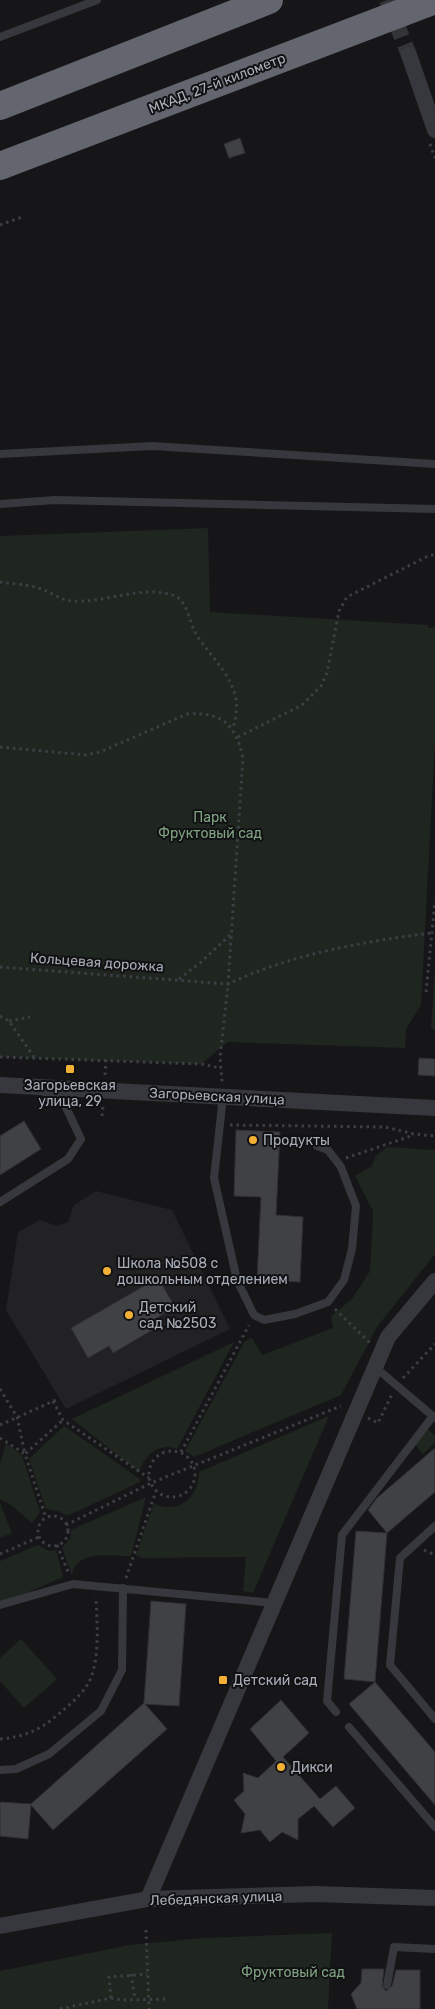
<svg xmlns="http://www.w3.org/2000/svg" width="435" height="2009" font-family="Rubik,sans-serif">
<style>
.built{fill:#222225}
.green{fill:#1e261f}
.building{fill:#404145;stroke:#303034}
.lines{fill:none;stroke-linecap:round;stroke-linejoin:round}
.street-tunnel{stroke:#333438;stroke-width:16;stroke-dasharray:16 8;stroke-linecap:butt}
.path{stroke:#3d3f44;stroke-width:3;stroke-dasharray:2.5 4;stroke-linecap:butt}
.lane{stroke:#37383d;stroke-width:8}
.street{stroke:#37383d;stroke-width:16}
.highway{stroke:#63666e;stroke-width:28}
.poi-dot{fill:#f2b134;stroke:#111113;stroke-width:2}
.labels{text-anchor:middle;stroke-width:4;stroke-linejoin:round;paint-order:stroke}
.street-label{font-size:14px;fill:#a8adb8;stroke:#111113}
.park-label{font-size:14px;fill:#7fa381;stroke:#111113}
.poi-label{font-size:14px;fill:#a8adb8;stroke:#111113;text-anchor:start}
</style>
<rect width="100%" height="100%" fill="#161618"/>
<polygon class="built" points="96,1191 172,1210 230,1329 66,1409 6,1310 18,1232 40,1220 57,1226 68,1222 74,1205"/>
<g class="green">
<polygon points="208,528 210,612 428,625 428,628 435,627 435,742 421,1005 406,1029 405,1048 228,1042 201,1064 0,1057 0,536"/>
<polygon points="435,970 435,1030 431,1028"/>
<polygon points="387,1147 435,1150 435,1254 377,1327 341,1395 194,1457 185,1451 245,1341 252,1338 262,1355 333,1328 331,1316 352,1299 370,1271 373,1211 355,1176 372,1166 375,1157"/>
<path d="M234,1342l-57,107c-20,-6 -31,5 -38,23l-67,-53z"/>
<path d="M329,1416l-76,177 -10,-2 3,-34 -104,1 -6,-3 18,-51c26,10 44,-6 45,-32z"/>
<polygon points="64,1426 140,1479 140,1482 67,1516 58,1511 46,1509 29,1459"/>
<polygon points="428,1429 435,1436 435,1443 423,1454 413,1442"/>
<polygon points="6,1443 22,1455 40,1512 32,1523 11,1505 0,1499 0,1464"/>
<path d="M146,1497l-15,59c-19,0 -55,-7 -59,19l-10,-27 9,-11v-7z"/>
<polygon points="0,1503 12,1533 0,1538"/>
<polygon points="38,1545 49,1551 56,1550 63,1577 0,1605 0,1561"/>
<polygon points="21,1639 57,1679 24,1708 0,1681 0,1658"/>
<polygon points="332,1933 328,2009 0,2009 0,1971 130,1945 203,1938"/>
</g>
<g class="building">
<polygon points="240,138 245,153 229,158 224,144"/>
<polygon points="419,1058 435,1059 435,1076 418,1075"/>
<polygon points="24,1121 41,1149 0,1175 0,1136"/>
<polygon points="236,1130 280,1132 276,1215 303,1217 300,1282 257,1280 261,1197 234,1196"/>
<polygon points="158,1278 175,1307 150,1322 154,1329 113,1353 109,1346 88,1358 71,1328"/>
<polygon points="435,1448 435,1492 387,1533 368,1510 377,1498"/>
<polygon points="356,1531 387,1533 375,1682 344,1679"/>
<polygon points="151,1601 186,1604 179,1706 145,1704 167,1729 53,1830 31,1805 28,1839 0,1836 0,1802 31,1804 144,1703"/>
<polygon points="375,1682 435,1752 435,1805 349,1704"/>
<polygon points="281,1700 309,1733 283,1757 320,1799 336,1786 355,1808 333,1827 314,1806 298,1819 298,1840 282,1832 270,1842 260,1830 241,1833 245,1814 234,1800 244,1791 243,1773 258,1778 276,1761 250,1729"/>
<polygon points="362,1969 384,1969 382,1986 386,1991 392,1986 396,1970 420,1970 420,2009 357,2009 351,1994 361,1983"/>
</g>
<g class="lines">
<polyline class="street-tunnel" points="387,0 409,55"/>
<g class="path">
<polyline points="430,144 435,158"/>
<polyline points="0,225 22,217"/>
<path d="M0,582c12,2 26,2 38,6 12,3 21,12 35,13 34,2 69,-17 102,-5 12,5 14,25 20,36 11,20 30,35 38,57 6,14 3,26 0,41"/>
<polyline points="238,737 302,705 321,686 327,673 339,611 347,597 430,555 435,555"/>
<path d="M0,747l86,8 14,-3 87,-38c36,-2 48,10 56,44l-15,226 -8,74 2,24"/>
<path d="M0,967l228,17c64,-30 133,-42 203,-51"/>
<polyline points="179,979 201,962 231,934"/>
<polyline points="426,992 435,901"/>
<polyline points="0,1016 9,1021 34,1057"/>
<polyline points="9,1021 30,1017"/>
<polyline points="0,1057 201,1064 221,1068"/>
<polyline points="105,1075 106,1060"/>
<polyline points="102,1116 103,1106"/>
<polyline points="230,1125 385,1127 414,1134 435,1136"/>
<polyline points="346,1158 414,1135"/>
<polyline points="335,1309 370,1343"/>
<polyline points="403,1378 435,1344"/>
<polyline points="0,1389 17,1417 25,1454 63,1420"/>
<polyline points="53,1401 63,1420 149,1478"/>
<polyline points="368,1418 378,1423 392,1394"/>
<polyline points="0,1425 58,1399"/>
<polyline points="0,1438 25,1454 46,1518"/>
<circle cx="172" cy="1474" r="23"/>
<polyline points="181,1452 249,1325"/>
<circle cx="53" cy="1531" r="15"/>
<polyline points="66,1525 151,1483 341,1406"/>
<polyline points="57,1545 69,1574"/>
<polyline points="424,1550 435,1555"/>
<polyline points="0,1554 39,1537"/>
<polyline points="126,1578 156,1491"/>
<path d="M0,1739c23,-2 38,-8 55,-22 11,-9 23,-19 31,-30 15,-21 11,-65 10,-90"/>
<polyline points="146,1930 149,2009"/>
<polyline points="131,1974 135,1999"/>
<polyline points="111,1998 109,1977 147,1974"/>
<polyline points="60,2009 111,1998 121,2000 168,1999"/>
</g>
<g class="lane">
<polyline points="0,37 97,0"/>
<polyline points="0,454 152,446 435,464"/>
<polyline points="0,504 55,500 435,509"/>
<polyline points="223,1097 214,1178 237,1280 254,1315 264,1320 295,1314 328,1302 344,1280 352,1249 356,1206 341,1167 328,1150 317,1146"/>
<polyline points="0,1202 68,1159 81,1139 64,1103 44,1092"/>
<polyline points="375,1367 435,1418"/>
<polyline points="435,1526 400,1558 390,1665 435,1719"/>
<polyline points="0,1605 73,1584 274,1603"/>
<polyline points="336,1712 327,1701 342,1535 433,1416"/>
<polyline points="349,1727 435,1827"/>
<polyline points="0,1770 16,1769 49,1754 101,1711 122,1670 123,1588"/>
<polyline points="387,1985 394,1947 435,1949"/>
</g>
<g class="street">
<polyline points="409,55 435,130"/>
<polyline points="0,1085 435,1108"/>
<polyline points="148,1899 388,1337 435,1281"/>
<polyline points="0,1926 148,1899 316,1894 435,1898"/>
</g>
<g class="highway">
<polyline points="0,106 269,0"/>
<polyline points="0,166 435,0"/>
</g>
</g>
<g class="poi-dot">
<rect x="65" y="1064" width="10" height="10" rx="2.5"/>
<circle cx="253" cy="1140" r="5"/>
<circle cx="107" cy="1271" r="5"/>
<circle cx="129" cy="1315" r="5"/>
<rect x="218" y="1675" width="10" height="10" rx="2.5"/>
<circle cx="281" cy="1767" r="5"/>
</g>
<g class="labels">
<g class="street-label">
<text transform="translate(217 83) rotate(-21)" y="5">МКАД, 27-й километр</text>
<text transform="translate(97 962) rotate(4)" y="5">Кольцевая дорожка</text>
<text transform="translate(217 1096) rotate(3)" y="5">Загорьевская улица</text>
<text transform="translate(216 1898) rotate(-2)" y="5">Лебедянская улица</text>
</g>
<g class="park-label">
<text x="210" y="822">Парк<tspan x="210" dy="16">Фруктовый сад</tspan></text>
<text x="293" y="1977">Фруктовый сад</text>
</g>
<g class="poi-label">
<text x="70" y="1090" text-anchor="middle">Загорьевская<tspan x="70" dy="16">улица, 29</tspan></text>
<text x="263" y="1145">Продукты</text>
<text x="117" y="1268">Школа №508 с<tspan x="117" dy="16">дошкольным отделением</tspan></text>
<text x="139" y="1312">Детский<tspan x="139" dy="16">сад №2503</tspan></text>
<text x="233" y="1685">Детский сад</text>
<text x="291" y="1772">Дикси</text>
</g>
</g>
</svg>
